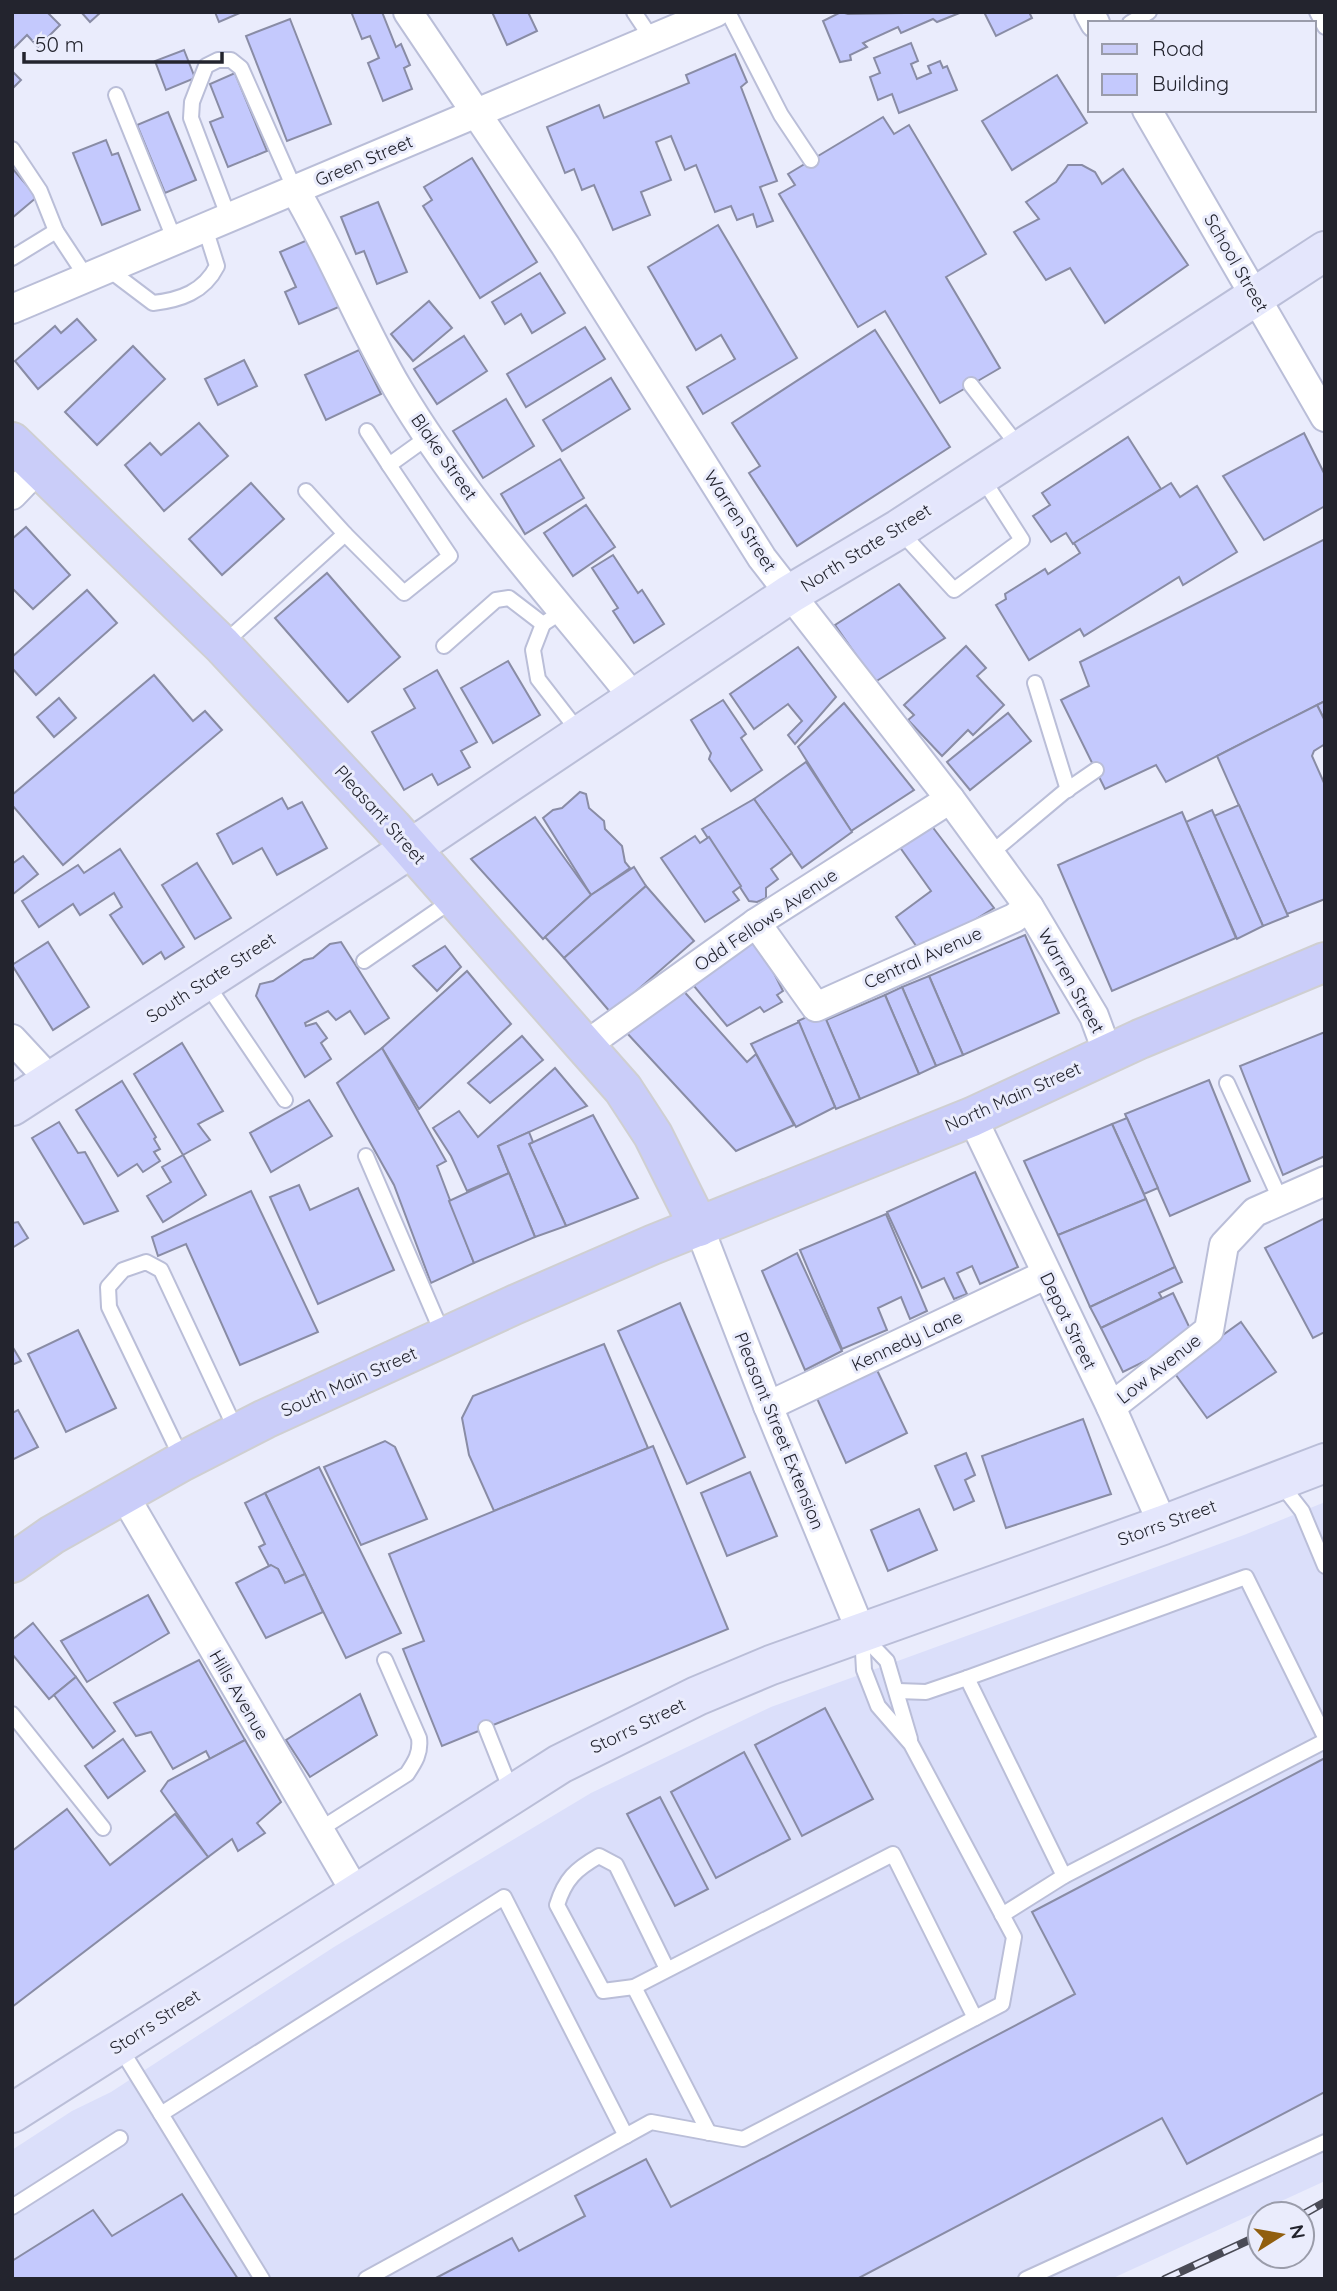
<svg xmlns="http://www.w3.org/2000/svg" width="1337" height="2291" font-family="Quicksand,sans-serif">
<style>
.built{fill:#dbdffa}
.building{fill:#c4c9fd;stroke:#898ca5;stroke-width:2}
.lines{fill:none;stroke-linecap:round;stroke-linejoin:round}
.lane-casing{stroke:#babed8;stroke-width:18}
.street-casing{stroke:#babed8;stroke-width:32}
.secondary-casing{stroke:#babed8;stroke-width:42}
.primary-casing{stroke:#cfcfd1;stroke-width:42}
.lane{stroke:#fff;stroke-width:14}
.street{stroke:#fff;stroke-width:28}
.secondary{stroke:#e4e6fc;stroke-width:38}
.primary{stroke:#cacdf9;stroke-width:38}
.rail-casing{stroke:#4a4b56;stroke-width:8}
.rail{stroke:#eaecfc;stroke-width:5;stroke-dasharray:16;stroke-linecap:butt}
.labels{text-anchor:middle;stroke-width:6;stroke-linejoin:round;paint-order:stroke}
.street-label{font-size:18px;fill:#23242e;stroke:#eaecfc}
</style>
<rect width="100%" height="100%" fill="#eaecfc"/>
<polygon class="built" points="1325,1502 1325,2181 1111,2279 12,2279 12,2150 72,2111 111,2092 334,1947 591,1793 771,1707 1244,1535"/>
<g class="building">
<polygon points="12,12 47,12 60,25 38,47 27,35 12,50"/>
<polygon points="81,12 101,12 90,22"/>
<polygon points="215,12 242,12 219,22"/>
<polygon points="355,12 382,12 396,47 401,44 410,65 404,68 412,89 383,101 368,63 379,58 370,36 362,39 352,14"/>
<polygon points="492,12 528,12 537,31 507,45"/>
<polygon points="841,12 848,14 962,12 937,22 933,19 901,33 898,27 863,43 867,47 850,55 851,60 840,62 823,21"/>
<polygon points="984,12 1029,12 1032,18 996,36"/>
<polygon points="290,19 331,124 287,141 246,36"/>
<polygon points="911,43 918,61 911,64 917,79 931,73 928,66 940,61 943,68 947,66 957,90 899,113 892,94 878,100 870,77 880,73 874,58"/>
<polygon points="184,50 195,78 166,90 155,61"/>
<polygon points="735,54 747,82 741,87 777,181 760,187 773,221 757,227 753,214 737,220 731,206 715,212 696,165 685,170 671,136 656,142 671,180 641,192 650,215 613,230 594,185 582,190 574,169 565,173 547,127 599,105 604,118 689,83 686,75"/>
<polygon points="12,71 21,80 12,89"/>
<polygon points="235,73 267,151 228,167 210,122 223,117 210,84"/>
<polygon points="1057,75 1087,123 1012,170 982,121"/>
<polygon points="168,112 196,180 165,193 137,125"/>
<polygon points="883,117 894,134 909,125 986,254 946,277 1000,368 940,403 885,311 858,327 779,194 795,185 788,174"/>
<polygon points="106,140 112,155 118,153 140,210 102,225 73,153"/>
<polygon points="472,158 537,262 480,298 423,206 432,200 424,187"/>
<polygon points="1068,165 1082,165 1095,172 1102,184 1123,169 1188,265 1105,323 1070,268 1046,280 1014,232 1039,219 1026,202 1056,182"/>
<polygon points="12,168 37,197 12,218"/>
<polygon points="378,202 407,272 377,284 364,251 356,254 341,217"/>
<polygon points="718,225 797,358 703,414 687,387 735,359 721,335 696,350 648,267"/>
<polygon points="312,238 341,306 299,324 285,292 296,287 280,252"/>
<polygon points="540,273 565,313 532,333 521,314 505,324 492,302"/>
<polygon points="429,301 452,328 413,361 391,334"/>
<polygon points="77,319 96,340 38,389 15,361 55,326 61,333"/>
<polygon points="585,327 605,359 526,407 507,374"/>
<polygon points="875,330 950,447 797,546 749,473 760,466 732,423"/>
<polygon points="464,336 487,371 437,404 414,369"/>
<polygon points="133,346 165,379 97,445 65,412"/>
<polygon points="359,350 381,394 326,420 305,375"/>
<polygon points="244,360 257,386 218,405 205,379"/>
<polygon points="611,378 630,409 562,451 543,420"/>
<polygon points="506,399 534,446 483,478 453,431"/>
<polygon points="199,423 228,456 164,511 125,465 150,443 161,455"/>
<polygon points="1304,433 1325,475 1325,506 1264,540 1223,476"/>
<polygon points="1128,437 1161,489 1073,544 1066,533 1051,542 1033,516 1050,505 1042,493"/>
<polygon points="560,459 584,498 525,534 501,494"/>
<polygon points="251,483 284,519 222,575 189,539"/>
<polygon points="1171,483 1180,497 1197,486 1237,552 1183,585 1179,577 1084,636 1080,629 1029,660 996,605 1006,599 1005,594 1045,569 1048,574 1080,553 1074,543"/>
<polygon points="586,505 615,547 573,576 544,533"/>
<polygon points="26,527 70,575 33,609 12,588 12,539"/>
<polygon points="1325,539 1325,701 1166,782 1156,765 1105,789 1061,700 1089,686 1080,662"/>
<polygon points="613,555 638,593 642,590 664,624 634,643 613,611 618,608 592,568"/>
<polygon points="327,573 400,657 348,702 275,618"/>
<polygon points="899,584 945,638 875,682 835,625"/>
<polygon points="87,590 117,623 36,695 12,668 12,657"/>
<polygon points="966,646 986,668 977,676 1004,705 973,735 968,730 942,756 908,720 914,715 904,705"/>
<polygon points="798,647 836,697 795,744 788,735 802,721 788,704 754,729 730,694"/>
<polygon points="508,661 540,715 493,743 461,688"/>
<polygon points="437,670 477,742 461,751 470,767 438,785 432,774 404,790 372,732 415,708 404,689"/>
<polygon points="154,675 193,721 205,711 222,730 63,865 12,805 12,795"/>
<polygon points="59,698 76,718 54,737 37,717"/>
<polygon points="723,700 746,734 741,738 762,770 731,791 709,759 711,753 691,720"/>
<polygon points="1325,701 1325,721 1317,705"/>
<polygon points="844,703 914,790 851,831 798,747"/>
<polygon points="1317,705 1325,721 1325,744 1314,751 1312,756 1325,785 1325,899 1287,914 1217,756"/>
<polygon points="1008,713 1031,741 970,790 947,762"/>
<polygon points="806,762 852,832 802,868 754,799"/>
<polygon points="580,792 586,794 589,808 604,821 605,829 622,846 625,862 630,868 591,895 543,818 553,810 562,808"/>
<polygon points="282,798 288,809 302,802 327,848 277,875 262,848 233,864 217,834"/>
<polygon points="754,799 792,853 771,869 778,879 766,888 766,898 757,902 749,901 702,829"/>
<polygon points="1239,805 1288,916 1263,926 1214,816"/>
<polygon points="1212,810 1263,926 1237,939 1186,822"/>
<polygon points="1182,812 1236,938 1112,991 1058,865"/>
<polygon points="535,817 591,895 543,939 471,859"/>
<polygon points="931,825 994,908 921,953 896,917 931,891 899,846"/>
<polygon points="695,836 700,843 709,837 741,886 733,892 739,900 705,922 661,858"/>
<polygon points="120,849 184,947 165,959 161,952 143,964 110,915 122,907 114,893 80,915 73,904 39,927 22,901 78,865 84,873"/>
<polygon points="23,856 38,874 12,895 12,864"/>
<polygon points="197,863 231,918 195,939 162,885"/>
<polygon points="634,867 646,886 564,958 545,937 591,895"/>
<polygon points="646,886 694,941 611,1013 564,958"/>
<polygon points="1025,935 1059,1013 963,1055 929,976"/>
<polygon points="755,936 783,991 777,995 782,1002 764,1012 760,1007 727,1026 689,980"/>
<polygon points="48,942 89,1007 53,1030 12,965"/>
<polygon points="341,942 389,1018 365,1034 350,1011 336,1020 328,1011 305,1023 306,1026 316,1023 327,1038 321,1043 331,1059 305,1077 256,996 260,984 273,981 304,960 313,958 330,944"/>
<polygon points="445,946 461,967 437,991 413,966"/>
<polygon points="467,971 511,1024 419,1109 382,1048"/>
<polygon points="929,976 963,1055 936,1066 902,987"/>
<polygon points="680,987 747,1062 756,1054 794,1125 736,1151 626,1032"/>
<polygon points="902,987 936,1066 919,1074 885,995"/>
<polygon points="885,995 919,1074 860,1099 826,1020"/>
<polygon points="822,1010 860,1099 836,1109 798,1021"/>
<polygon points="799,1022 835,1107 796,1127 751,1044"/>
<polygon points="1325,1032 1325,1156 1283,1175 1240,1066"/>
<polygon points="522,1036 543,1060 490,1103 468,1083"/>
<polygon points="182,1043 223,1111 198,1124 210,1140 183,1155 134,1074"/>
<polygon points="382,1048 446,1161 437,1166 474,1263 431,1283 394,1185 337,1083"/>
<polygon points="555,1068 587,1106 498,1146 509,1173 467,1191 451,1156 433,1128 459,1111 478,1137"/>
<polygon points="1209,1080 1250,1181 1170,1216 1125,1114"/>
<polygon points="122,1081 156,1137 154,1139 160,1149 154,1152 160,1161 143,1172 137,1164 118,1176 76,1110"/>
<polygon points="309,1100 332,1136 271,1172 250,1133"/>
<polygon points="593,1115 638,1198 566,1226 529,1144"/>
<polygon points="1127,1118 1158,1188 1144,1194 1112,1124"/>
<polygon points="59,1122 78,1153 85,1152 118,1211 84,1224 32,1138"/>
<polygon points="1112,1124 1146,1199 1058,1235 1024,1161"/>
<polygon points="529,1132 533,1142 529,1144 566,1226 535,1237 498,1146"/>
<polygon points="183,1155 206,1195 163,1222 147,1196 171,1182 162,1167"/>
<polygon points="975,1172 1018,1267 980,1284 972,1266 957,1273 967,1294 954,1299 944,1278 922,1288 887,1212"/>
<polygon points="509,1173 535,1237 474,1263 449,1201"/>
<polygon points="299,1185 310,1210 358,1188 394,1270 318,1304 270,1197"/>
<polygon points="251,1191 318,1332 240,1365 186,1244 158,1256 152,1237"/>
<polygon points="1146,1199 1175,1267 1090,1307 1058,1235"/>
<polygon points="886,1214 927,1311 910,1319 901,1297 878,1308 887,1330 842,1349 800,1250"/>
<polygon points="1325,1218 1325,1332 1313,1338 1265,1248"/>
<polygon points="18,1222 28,1238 12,1248 12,1223"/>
<polygon points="797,1253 842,1351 805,1370 762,1271"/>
<polygon points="1175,1267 1182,1282 1159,1293 1162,1298 1101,1328 1090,1307"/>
<polygon points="1173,1293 1194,1337 1123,1372 1101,1328"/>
<polygon points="680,1303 745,1457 687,1484 618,1331"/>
<polygon points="1241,1322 1276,1372 1207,1418 1173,1371"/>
<polygon points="78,1330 116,1408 66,1432 28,1354"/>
<polygon points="604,1344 648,1448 494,1511 469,1455 462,1418 473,1396"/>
<polygon points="12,1346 21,1361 12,1365"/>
<polygon points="876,1368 907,1433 846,1463 815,1394"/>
<polygon points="18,1410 38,1447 12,1460 12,1413"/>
<polygon points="1083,1419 1111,1494 1006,1528 982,1456"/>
<polygon points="385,1441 395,1447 427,1519 361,1545 324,1467"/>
<polygon points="653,1446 728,1629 442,1746 403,1649 424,1641 389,1554"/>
<polygon points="966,1453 975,1475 965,1480 974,1501 954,1510 935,1466"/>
<polygon points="319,1467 401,1633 346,1658 265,1493"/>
<polygon points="750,1472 777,1536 727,1556 701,1493"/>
<polygon points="265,1493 305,1574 285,1583 278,1569 269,1566 259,1547 265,1544 245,1503"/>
<polygon points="919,1509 937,1550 888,1571 871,1530"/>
<polygon points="271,1565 278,1569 285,1583 305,1574 323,1612 266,1638 236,1583"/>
<polygon points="148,1595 169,1633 87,1682 61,1641"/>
<polygon points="33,1623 76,1677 49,1699 12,1654 12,1640"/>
<polygon points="199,1660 245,1740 210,1759 206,1751 173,1769 151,1732 136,1736 114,1703"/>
<polygon points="76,1677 115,1731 93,1748 54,1695"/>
<polygon points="360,1694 377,1735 310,1777 286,1740"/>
<polygon points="825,1708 873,1799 802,1836 755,1745"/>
<polygon points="123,1739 145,1771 108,1798 85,1766"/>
<polygon points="245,1740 281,1802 257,1823 265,1833 238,1851 232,1839 208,1857 161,1791 168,1781"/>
<polygon points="744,1752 790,1839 716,1878 671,1792"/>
<polygon points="1325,1758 1325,2092 1187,2164 1162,2118 857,2279 434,2279 512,2238 519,2251 585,2216 575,2196 646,2159 671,2207 1075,1994 1032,1912"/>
<polygon points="660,1797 708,1889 675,1906 627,1814"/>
<polygon points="67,1809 110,1865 175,1814 208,1857 12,2007 12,1851"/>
<polygon points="182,2194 238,2279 12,2279 12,2261 93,2210 112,2236"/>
</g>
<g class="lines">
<defs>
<g id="lane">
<polyline points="634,12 652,39"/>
<polyline points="728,12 781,115 811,160"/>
<polyline points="1317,12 1325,27"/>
<polyline points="1130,23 1149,12"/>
<polyline points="116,95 175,241"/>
<polyline points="12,149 40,191 56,231 87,278"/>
<polyline points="229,218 191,118 192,102 206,66 218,60 231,60 241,68 295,190"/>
<polyline points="12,258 56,231"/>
<path d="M108,269l45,34c27,-3 51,-11 64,-37l-12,-38"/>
<polyline points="971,385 1019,447"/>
<polyline points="367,431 389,465"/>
<polyline points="306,491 345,534"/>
<polyline points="899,530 954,590 1022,540 981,476"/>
<polyline points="543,624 533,650 538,679 579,732"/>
<polyline points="223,644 345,534 404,593 450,556 389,465 428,437"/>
<polyline points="444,646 496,600 509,598 543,624 563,611"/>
<polyline points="1035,683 1068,790"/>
<polyline points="990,854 1064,792 1096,770"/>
<polyline points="364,961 454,899"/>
<polyline points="206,983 285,1100"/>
<polyline points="1227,1083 1281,1201"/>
<polyline points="366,1156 444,1337"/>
<polyline points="182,1459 109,1307 108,1287 123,1270 146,1262 161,1270 237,1432"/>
<polyline points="1280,1483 1302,1511 1325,1566"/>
<polyline points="863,1636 887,1661 910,1739"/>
<polyline points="898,1691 926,1692 967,1678"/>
<polyline points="12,1714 103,1828"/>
<polyline points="486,1728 512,1793"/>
<polyline points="1325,1737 1246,1577 967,1678 1064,1876 1325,1741"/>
<path d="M319,1830l88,-56c8,-12 14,-21 12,-36l-34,-78"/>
<polyline points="1002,1915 1064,1876"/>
<path d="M667,1969l-51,-104 -17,-9c-23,13 -34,23 -42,49l46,86 31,-4 259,-133 82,164"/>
<polyline points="634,1987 709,2133"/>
<polyline points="119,2046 161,2114"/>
<polyline points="12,2207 120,2138"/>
<polyline points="262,2279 161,2114 504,1897 626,2136"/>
<polyline points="366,2279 651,2122 743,2139 1002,2004 1014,1937 911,1744 878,1706 864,1670 862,1634"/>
<polyline points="1026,2279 1325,2142"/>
</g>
<g id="street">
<polyline points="408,12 565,245 762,558 950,799 1029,907 1094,1016 1108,1054"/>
<polyline points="1089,12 1095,23"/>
<polyline points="1147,110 1325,417"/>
<path d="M295,190c38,64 65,135 103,199 66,111 155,208 235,308"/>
<polyline points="12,309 716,12"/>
<polyline points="12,495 38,468"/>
<polyline points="756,923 816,1007 1014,918 1029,907"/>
<polyline points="12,1039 51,1081"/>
<polyline points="585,1046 756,923 950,799"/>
<polyline points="972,1117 1111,1407 1163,1525"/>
<polyline points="699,1227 768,1406 862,1634"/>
<polyline points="768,1406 1045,1275"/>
<polyline points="1111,1407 1209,1330 1224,1245 1255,1212 1325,1181"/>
<polyline points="124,1495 356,1893"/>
</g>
<g id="secondary">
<polyline points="12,1106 410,849 790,594 899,529 1325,251"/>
<polyline points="12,2113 560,1764 697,1696 771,1665 1163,1525 1325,1463"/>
</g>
<g id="primary">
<polyline points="12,442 222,645 392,827 585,1046 623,1089 653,1135 699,1227"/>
<polyline points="12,1563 52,1535 183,1461 265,1419 514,1305 652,1245 972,1117 1140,1039 1325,962"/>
</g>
</defs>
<use href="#lane" class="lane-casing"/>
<use href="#street" class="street-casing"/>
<use href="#secondary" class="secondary-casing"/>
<use href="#primary" class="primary-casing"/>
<use href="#lane" class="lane"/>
<use href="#street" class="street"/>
<use href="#secondary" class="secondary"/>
<use href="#primary" class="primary"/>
<defs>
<g id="rail">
<polyline points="1302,2215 1325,2202"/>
<polyline points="1165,2279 1260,2235"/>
</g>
</defs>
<use href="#rail" class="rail-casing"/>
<use href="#rail" class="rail"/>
</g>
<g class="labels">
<g class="street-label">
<text transform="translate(364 161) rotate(-23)" y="6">Green Street</text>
<text transform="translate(1236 263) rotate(60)" y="6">School Street</text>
<text transform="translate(444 457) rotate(55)" y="6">Blake Street</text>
<text transform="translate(740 521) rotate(57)" y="6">Warren Street</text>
<text transform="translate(866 548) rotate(-32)" y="6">North State Street</text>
<text transform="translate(380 815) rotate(48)" y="6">Pleasant Street</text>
<text transform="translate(766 920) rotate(-34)" y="6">Odd Fellows Avenue</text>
<text transform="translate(923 958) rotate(-24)" y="6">Central Avenue</text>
<text transform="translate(211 978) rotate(-33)" y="6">South State Street</text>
<text transform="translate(1071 981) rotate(61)" y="6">Warren Street</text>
<text transform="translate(1013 1097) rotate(-24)" y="6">North Main Street</text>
<text transform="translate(1068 1321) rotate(64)" y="6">Depot Street</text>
<text transform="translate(907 1341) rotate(-25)" y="6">Kennedy Lane</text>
<text transform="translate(1159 1369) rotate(-38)" y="6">Low Avenue</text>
<text transform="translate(349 1382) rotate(-24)" y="6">South Main Street</text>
<text transform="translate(779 1431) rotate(68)" y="6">Pleasant Street Extension</text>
<text transform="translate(1167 1523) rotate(-20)" y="6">Storrs Street</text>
<text transform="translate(239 1695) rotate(60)" y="6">Hills Avenue</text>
<text transform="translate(638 1726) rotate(-26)" y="6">Storrs Street</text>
<text transform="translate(155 2022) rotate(-33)" y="6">Storrs Street</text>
</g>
</g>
<rect width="1337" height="2291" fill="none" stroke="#23242e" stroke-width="28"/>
<rect x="1088" y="21" width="228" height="91" fill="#eaecfc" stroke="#9a9caa" stroke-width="2"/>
<rect x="1102" y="44" width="35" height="10" fill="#cacdf9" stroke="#9a9caa" stroke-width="2"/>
<text x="1152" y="56" font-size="21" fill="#23242e">Road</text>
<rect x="1102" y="74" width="35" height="21" fill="#c4c9fd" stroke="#9a9caa" stroke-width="2"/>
<text x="1152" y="91" font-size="21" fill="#23242e">Building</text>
<g transform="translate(1281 2235) rotate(79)"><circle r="33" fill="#eaecfc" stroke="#9a9caa" stroke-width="2"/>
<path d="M0-5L12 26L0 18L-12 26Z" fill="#915f0f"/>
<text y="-10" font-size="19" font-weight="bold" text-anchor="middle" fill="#23242e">N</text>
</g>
<path d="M24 52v10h198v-10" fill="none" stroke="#23242e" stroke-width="3.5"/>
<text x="35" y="52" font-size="21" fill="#23242e" stroke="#eaecfc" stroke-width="5" paint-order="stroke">50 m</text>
</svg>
